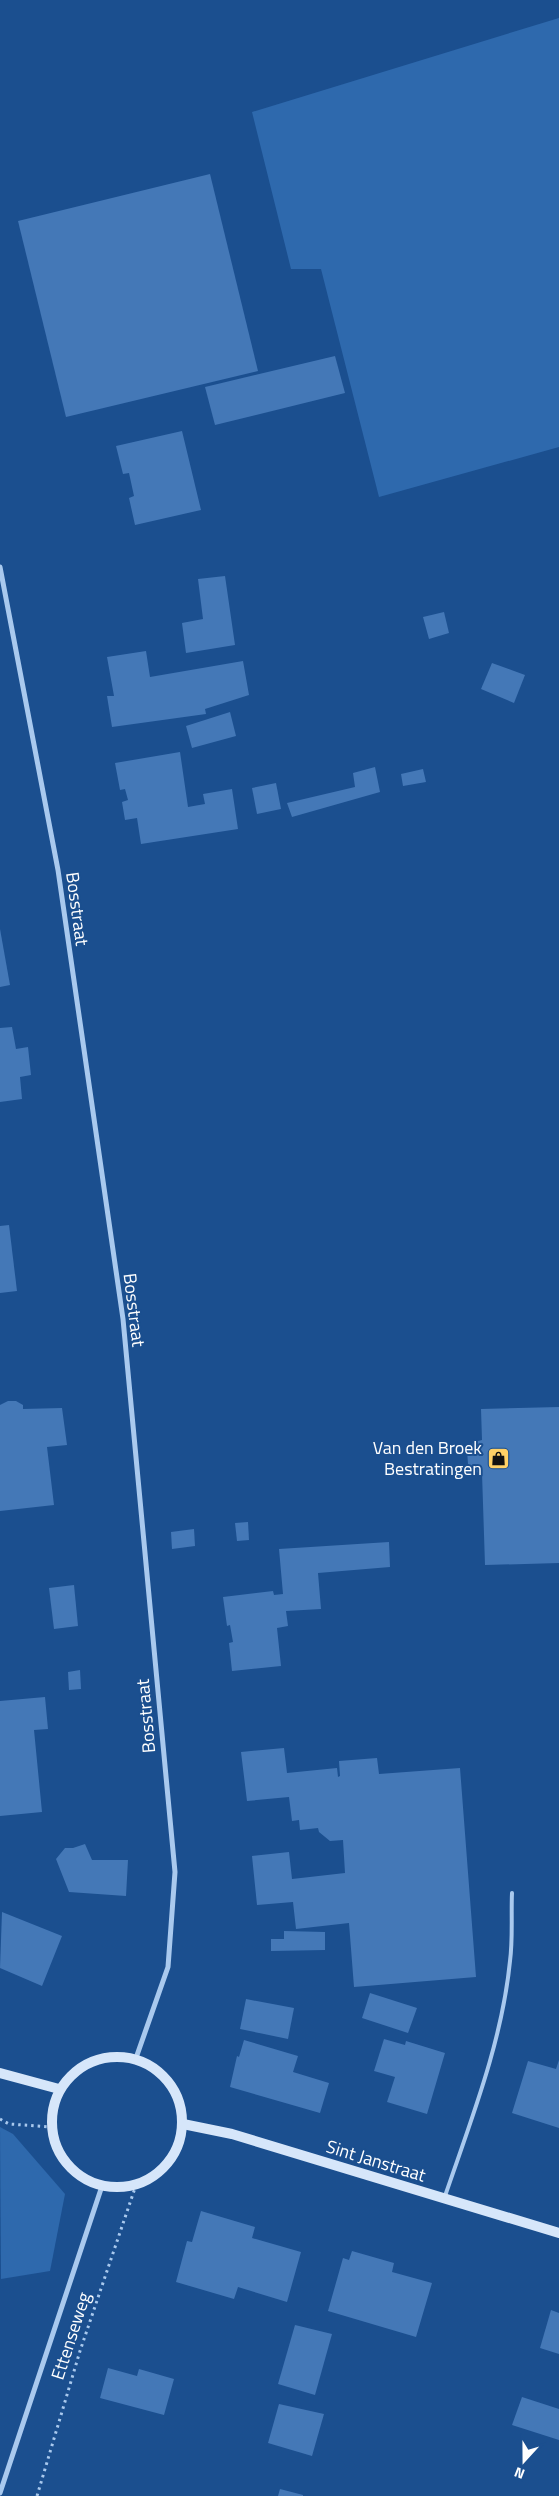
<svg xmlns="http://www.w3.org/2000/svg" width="559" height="2496" font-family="'Titillium Web',sans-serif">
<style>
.green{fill:#2e69ad}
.building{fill:#4478b7}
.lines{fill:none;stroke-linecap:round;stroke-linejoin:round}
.path{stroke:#a9c9ee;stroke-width:3;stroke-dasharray:2.5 4;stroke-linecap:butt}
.lane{stroke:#a9c9ee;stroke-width:4}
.street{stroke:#a9c9ee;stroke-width:5}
.secondary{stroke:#d6e6fa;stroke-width:10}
.labels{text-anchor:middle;stroke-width:4;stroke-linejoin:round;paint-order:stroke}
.street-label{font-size:18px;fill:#fff;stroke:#1b4f8f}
.poi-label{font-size:18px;fill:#fff;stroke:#1b4f8f;text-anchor:end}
</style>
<rect width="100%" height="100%" fill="#1b4f8f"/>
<g class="green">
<polygon points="559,18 559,447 379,497 321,269 291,269 252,112"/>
<polygon points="0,2127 13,2134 65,2194 50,2271 1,2279"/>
</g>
<g class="building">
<polygon points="210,174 258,371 66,417 18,221"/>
<polygon points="335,356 345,393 215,425 205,387"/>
<polygon points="182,431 201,510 135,525 129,498 134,496 129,473 123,474 116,446"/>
<polygon points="225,576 235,645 186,653 182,623 203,619 198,579"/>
<polygon points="444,612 449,633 429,639 423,617"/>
<polygon points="146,651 150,677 243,661 249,695 205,709 206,714 112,727 107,696 114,696 107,657"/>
<polygon points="492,663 525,675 514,703 481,689"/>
<polygon points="230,712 236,736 192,748 186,726"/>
<polygon points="180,752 188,807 205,804 203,794 232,789 238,829 141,844 137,818 125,820 122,802 128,800 125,789 120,790 115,763"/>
<polygon points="375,767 380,792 292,817 287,803 355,787 353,773"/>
<polygon points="423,769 426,782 403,786 401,774"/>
<polygon points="276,783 281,809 257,814 252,788"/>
<polygon points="0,929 10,985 0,987"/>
<polygon points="12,1027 16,1049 28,1047 31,1075 20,1077 22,1099 0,1102 0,1028"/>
<polygon points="9,1225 17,1291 0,1293 0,1226"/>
<polygon points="8,1401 16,1401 23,1405 23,1409 62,1408 67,1445 47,1447 54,1505 0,1511 0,1405"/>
<polygon points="559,1407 559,1563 485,1565 482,1473 475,1472 468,1464 467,1450 474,1442 482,1440 481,1409"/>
<polygon points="248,1522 249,1540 237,1541 235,1523"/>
<polygon points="194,1529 195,1546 172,1549 171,1532"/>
<polygon points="389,1542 390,1567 318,1573 321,1609 286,1611 288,1626 277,1628 281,1666 232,1671 229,1643 233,1642 230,1625 227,1626 223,1597 273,1591 274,1595 283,1594 279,1549"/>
<polygon points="74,1585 78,1626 54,1629 49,1588"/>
<polygon points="80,1670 81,1689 69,1690 68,1672"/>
<polygon points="45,1697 48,1729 34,1730 42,1812 0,1816 0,1701"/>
<polygon points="284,1748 287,1773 337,1768 338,1777 340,1776 339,1761 377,1758 379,1774 460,1768 476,1977 354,1987 349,1923 296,1929 293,1902 257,1905 252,1856 289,1852 292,1879 345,1873 343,1840 330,1841 319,1832 318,1828 300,1830 299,1820 292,1821 289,1797 247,1801 241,1752"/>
<polygon points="85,1844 92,1860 128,1860 126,1896 69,1892 56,1859 65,1848 73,1848"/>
<polygon points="2,1912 62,1936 42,1986 0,1968"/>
<polygon points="284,1931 325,1932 325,1950 271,1951 271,1939 284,1939"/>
<polygon points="370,1993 417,2008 408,2033 362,2018"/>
<polygon points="246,1999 294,2008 288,2039 240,2029"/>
<polygon points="384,2039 405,2045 406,2041 445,2053 427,2114 387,2102 395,2077 374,2071"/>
<polygon points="244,2040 298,2056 293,2072 329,2083 320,2113 230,2087 237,2056 239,2057"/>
<polygon points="559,2060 559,2128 512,2113 528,2061 556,2069"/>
<polygon points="201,2211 255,2227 252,2238 301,2252 287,2302 238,2287 234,2299 176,2282 187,2241 192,2242"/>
<polygon points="352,2251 394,2263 392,2272 432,2283 416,2337 328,2311 343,2258 349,2260"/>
<polygon points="551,2310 559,2313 559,2354 540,2348"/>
<polygon points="295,2325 332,2334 315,2395 278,2384"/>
<polygon points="108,2368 137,2376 139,2369 174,2379 164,2415 100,2398"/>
<polygon points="522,2397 559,2409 559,2440 512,2425"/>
<polygon points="279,2404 324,2414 312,2456 268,2443"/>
<polygon points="280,2489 303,2495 303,2496 278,2496"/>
</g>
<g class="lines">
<g class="path">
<polyline points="0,2119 9,2124 51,2127"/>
<polyline points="37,2496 80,2351 136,2185"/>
</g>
<path class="lane" d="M445,2196c26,-76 57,-154 65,-235 3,-22 1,-46 2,-68"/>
<g class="street">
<polyline points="0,567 58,870 123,1319 175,1872 168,1967 136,2058"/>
<polyline points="0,2493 102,2186"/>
</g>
<g class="secondary">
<circle cx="117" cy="2122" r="65"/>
<polyline points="0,2073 59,2089"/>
<polyline points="183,2124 232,2134 559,2233"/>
</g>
</g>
<defs>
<symbol id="shop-square" viewBox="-11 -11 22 22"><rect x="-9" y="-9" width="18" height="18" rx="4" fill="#ffd166" stroke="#1b4f8f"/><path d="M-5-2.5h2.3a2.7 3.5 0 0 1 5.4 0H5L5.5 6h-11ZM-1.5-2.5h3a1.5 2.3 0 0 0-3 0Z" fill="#111"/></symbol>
</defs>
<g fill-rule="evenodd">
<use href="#shop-square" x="486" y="1446" width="25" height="25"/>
</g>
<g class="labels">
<g class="street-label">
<text transform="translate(77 909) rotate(82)" y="6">Bosstraat</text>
<text transform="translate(134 1310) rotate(83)" y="6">Bosstraat</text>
<text transform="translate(146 1716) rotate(-95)" y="6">Bosstraat</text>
<text transform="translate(376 2161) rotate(17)" y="6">Sint Janstraat</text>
<text transform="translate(71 2336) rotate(-72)" y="6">Ettenseweg</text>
</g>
<g class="poi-label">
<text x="482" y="1454">Van den Broek<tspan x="482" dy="21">Bestratingen</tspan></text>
</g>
</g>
<g transform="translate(524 2461) rotate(201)" stroke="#1b4f8f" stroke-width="4" paint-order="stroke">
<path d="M0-4L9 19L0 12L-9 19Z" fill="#ffffff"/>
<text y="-8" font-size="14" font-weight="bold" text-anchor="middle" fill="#ffffff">N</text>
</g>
</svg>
